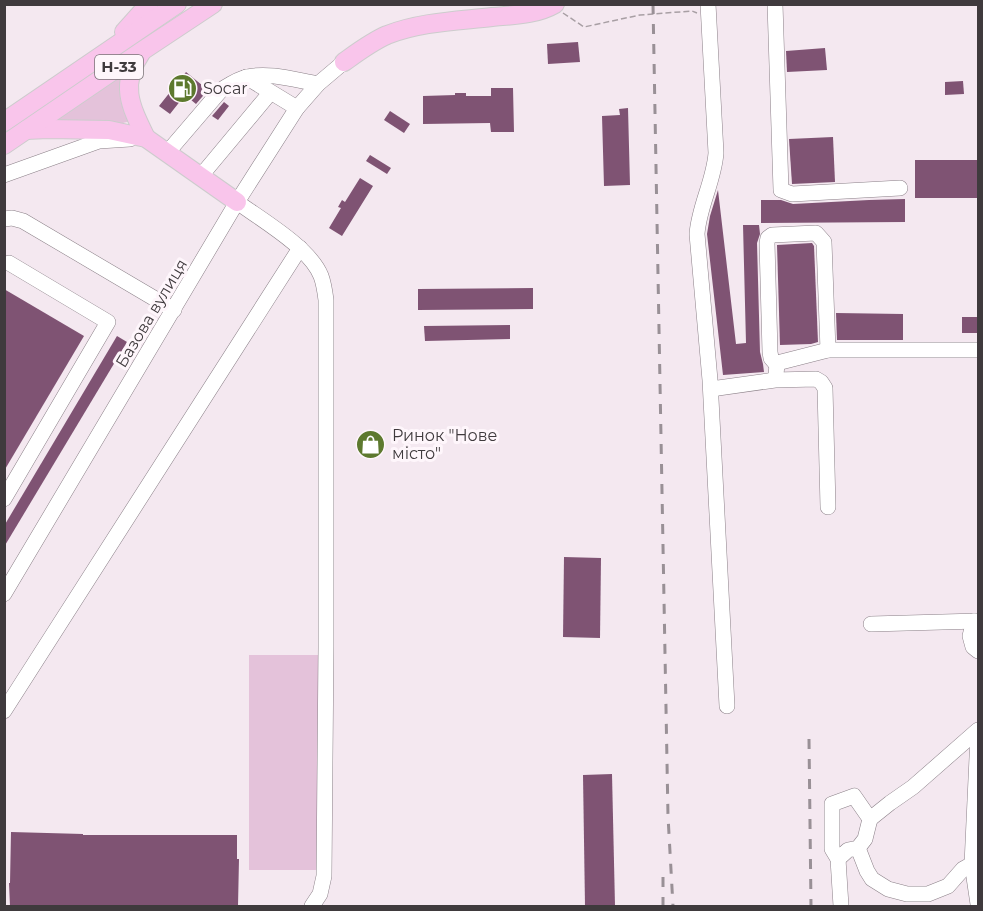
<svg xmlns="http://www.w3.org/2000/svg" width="983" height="911" font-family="Montserrat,sans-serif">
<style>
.green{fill:#e4c2da}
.building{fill:#7f5373}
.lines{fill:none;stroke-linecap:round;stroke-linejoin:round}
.minor-casing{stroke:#8b8088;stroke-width:16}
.major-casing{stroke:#cdcccd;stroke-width:20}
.path{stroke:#a89fa4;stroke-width:1.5;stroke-dasharray:6 3;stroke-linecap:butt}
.minor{stroke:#fff;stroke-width:15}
.major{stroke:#f9c5eb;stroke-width:18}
.rail{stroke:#999096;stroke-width:3;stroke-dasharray:10 10;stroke-linecap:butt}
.labels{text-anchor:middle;stroke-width:6;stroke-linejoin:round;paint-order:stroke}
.shield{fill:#fef6fb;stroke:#787276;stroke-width:1.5}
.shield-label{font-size:15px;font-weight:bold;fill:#3f3a3d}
.poi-label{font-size:16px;fill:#3f3a3d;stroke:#fef6fb;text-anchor:start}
.street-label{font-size:16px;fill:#3f3a3d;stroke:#fef6fb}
</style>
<rect width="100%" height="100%" fill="#f4e8f0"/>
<g class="green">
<polygon points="128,69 131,121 119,124 49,125"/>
<rect x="249" y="655" width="70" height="215"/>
</g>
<g class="building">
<polygon points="578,42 580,62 548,64 547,44"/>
<polygon points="825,48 827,70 787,72 786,51"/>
<polygon points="186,72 208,90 196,104 185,95 170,114 159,106"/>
<polygon points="963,81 964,94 945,95 945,82"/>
<polygon points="491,88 513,88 514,132 491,132 490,123 423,124 423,96 455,95 455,93 466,93 466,96 491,96"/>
<polygon points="224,102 229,106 218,120 212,116"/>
<polygon points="628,108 630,185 604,186 602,116 620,115 619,109"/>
<polygon points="390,111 410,124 404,133 384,120"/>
<polygon points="833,137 835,182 792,184 789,139"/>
<polygon points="370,155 391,168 387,174 366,161"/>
<rect x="915" y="160" width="63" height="38"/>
<polygon points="360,178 373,186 342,236 329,228 341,208 338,207 342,200 345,202"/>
<polygon points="718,190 736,344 746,343 743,225 759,225 760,234 757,243 760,352 763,364 764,372 723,375 707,234 710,216"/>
<polygon points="905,199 905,222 761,223 761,200 781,200 793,204 869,200"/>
<polygon points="812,243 814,246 818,342 811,344 780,345 777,245"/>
<polygon points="533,288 533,309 418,310 418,289"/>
<polygon points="4,289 84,336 4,471"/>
<polygon points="836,313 903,314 903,340 837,340"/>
<rect x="962" y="317" width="16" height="16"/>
<polygon points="510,325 510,339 425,341 424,326"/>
<polygon points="117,336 127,342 4,547 4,526"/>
<polygon points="564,557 601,558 600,638 563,637"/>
<polygon points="612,774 615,906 585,906 583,775"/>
<polygon points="11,832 83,834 83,835 237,835 237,859 239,859 238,906 10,906 9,883 10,883"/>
</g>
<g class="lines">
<defs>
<g id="minor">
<path d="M708,4l8,149c-2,28 -17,53 -19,81l13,146 17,326"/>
<polyline points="775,4 781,190 792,194 900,188"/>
<polyline points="246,77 297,108"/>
<path d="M167,153l54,-63c8,-5 16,-11 26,-13 23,-5 48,3 71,7"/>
<polyline points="4,175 99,141 130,139"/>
<polyline points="200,177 270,93"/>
<path d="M237,202c25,18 73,46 84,74 3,8 4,16 5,24v347l-2,229 -4,18 -8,12"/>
<polyline points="4,219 12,218 23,221 174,310"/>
<polyline points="777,365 771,358 770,352 767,243 768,238 772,235 816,233 824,242 828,350"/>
<polyline points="776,374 777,365 781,362 828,350 978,350"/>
<polyline points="711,389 775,380 816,379 821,382 825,388 828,507"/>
<polyline points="4,499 108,322 9,263"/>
<polyline points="4,594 237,202 297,108 318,84 344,62"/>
<polyline points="974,621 970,636 973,647 978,651"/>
<polyline points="871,624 978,621"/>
<polyline points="4,711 300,248"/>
<polyline points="978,736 972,864 978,904"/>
<polyline points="858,848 867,871 872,879 888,889 907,894 928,894 948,886 963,869 972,864"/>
<polyline points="838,859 848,850 858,848 865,839 870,819"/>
<polyline points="841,906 838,859 832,849 832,804 854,796 870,819 890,803 913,787 978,730"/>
</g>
<g id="major">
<polyline points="124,32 149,4"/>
<path d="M141,53c-22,32 -10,54 5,85"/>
<path d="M344,62c14,-10 27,-20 43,-27 33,-13 70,-14 105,-18 21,-2 44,-2 63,-13"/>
<polyline points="4,122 177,4"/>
<polyline points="26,130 48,129 109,130 146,138 237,202"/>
<polyline points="4,145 142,51 213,4"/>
</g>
</defs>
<use href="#minor" class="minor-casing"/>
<use href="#major" class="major-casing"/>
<polyline class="path" points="563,13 584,27 640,15 692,11 697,13"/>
<use href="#minor" class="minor"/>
<use href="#major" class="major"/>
<g class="rail">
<polyline points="653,4 668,816 673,906"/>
<polyline points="809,739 811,906"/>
<polyline points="663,877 663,906"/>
</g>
</g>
<defs>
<symbol id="fuel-disc" viewBox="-11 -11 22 22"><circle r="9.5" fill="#5d792e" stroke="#fef6fb"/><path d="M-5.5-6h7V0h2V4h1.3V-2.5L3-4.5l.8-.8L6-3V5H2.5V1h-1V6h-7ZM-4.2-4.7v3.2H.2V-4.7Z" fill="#fff"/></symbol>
<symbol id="shop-disc" viewBox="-11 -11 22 22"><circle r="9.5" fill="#5d792e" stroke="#fef6fb"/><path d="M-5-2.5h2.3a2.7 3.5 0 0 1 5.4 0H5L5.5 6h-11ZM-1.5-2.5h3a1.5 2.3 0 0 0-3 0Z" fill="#fff"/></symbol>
</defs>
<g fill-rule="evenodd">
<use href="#fuel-disc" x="166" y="72" width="33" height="33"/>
<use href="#shop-disc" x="354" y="428" width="33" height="33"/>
</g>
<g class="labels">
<rect class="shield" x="95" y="55" width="48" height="24" rx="4.5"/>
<g class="shield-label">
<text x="119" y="72">Н-33</text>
</g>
<g class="poi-label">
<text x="203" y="94">Socar</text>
<text x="392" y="441">Ринок "Нове<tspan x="392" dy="18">місто"</tspan></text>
</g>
<g class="street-label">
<text transform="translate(151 313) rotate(-59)" y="6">Базова вулиця</text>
</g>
</g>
<rect width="983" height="911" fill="none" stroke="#3f3a3d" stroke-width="12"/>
</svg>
